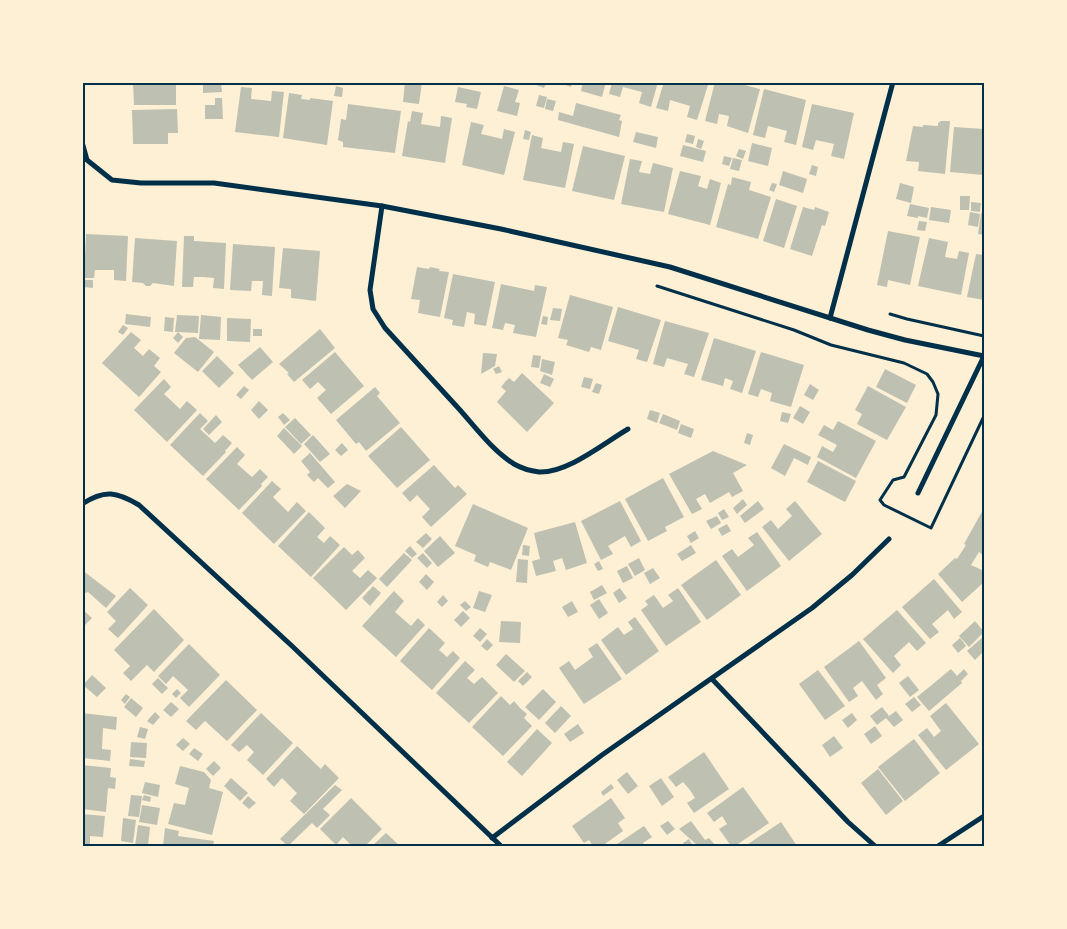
<svg xmlns="http://www.w3.org/2000/svg" width="1067" height="929" font-family="Jost,sans-serif">
<style>
.building{fill:#bec0b2}
.lines{fill:none;stroke-linecap:round;stroke-linejoin:round}
.path{stroke:#003049;stroke-width:3}
.minor{stroke:#003049;stroke-width:5}
.neatline{fill:none;stroke:#003049;stroke-width:2}
</style>
<rect width="100%" height="100%" fill="#fdf0d5"/>
<g class="building">
<polygon points="133,82 176,82 176,105 134,105"/>
<polygon points="203,82 221,82 222,92 203,93"/>
<polygon points="405,82 422,82 419,104 403,102"/>
<polygon points="529,82 547,82 544,88"/>
<polygon points="557,82 572,82 571,87"/>
<polygon points="583,82 606,82 602,97 581,91"/>
<polygon points="612,82 658,82 651,107 639,103 642,92 623,87 620,97 609,94"/>
<polygon points="664,82 709,82 697,120 687,117 690,106 670,100 668,111 656,108"/>
<polygon points="715,82 733,82 760,89 748,133 727,126 729,116 719,114 717,124 705,121"/>
<polygon points="336,86 343,88 342,97 334,96"/>
<polygon points="504,86 519,90 515,102 520,103 517,116 497,111"/>
<polygon points="241,87 252,88 251,99 271,101 272,91 284,92 279,137 235,132"/>
<polygon points="458,87 481,92 477,109 466,107 467,104 455,102"/>
<polygon points="764,89 806,100 796,145 784,142 787,131 768,126 765,138 753,135"/>
<polygon points="289,93 302,95 301,99 310,100 310,98 333,101 327,145 283,138"/>
<polygon points="539,95 547,97 544,108 536,106"/>
<polygon points="215,98 222,98 223,119 205,119 205,105 215,105"/>
<polygon points="547,99 556,101 553,111 545,109"/>
<polygon points="576,103 621,115 619,120 622,121 619,137 558,120 559,112 573,116"/>
<polygon points="348,104 401,111 395,153 343,147 343,142 338,140 341,119 346,120"/>
<polygon points="812,104 854,113 844,159 831,156 834,144 816,140 813,150 802,147"/>
<polygon points="177,109 178,133 168,133 168,144 133,144 132,110"/>
<polygon points="412,111 423,113 421,124 440,127 441,116 452,118 445,163 402,156 408,121 410,122"/>
<polygon points="941,121 950,121 945,174 918,171 919,162 906,161 913,126 923,127 923,125 938,126 938,123"/>
<polygon points="471,122 484,125 481,134 490,136 502,139 504,129 515,132 504,175 462,165"/>
<polygon points="954,127 984,129 984,175 950,172"/>
<polygon points="525,130 531,132 529,140 523,139"/>
<polygon points="636,132 658,137 656,148 633,142"/>
<polygon points="687,134 695,136 693,144 685,142"/>
<polygon points="532,135 543,138 541,148 561,152 563,142 574,144 565,188 523,180"/>
<polygon points="698,139 704,141 701,149 696,147"/>
<polygon points="752,143 772,148 768,166 748,161"/>
<polygon points="683,145 706,151 703,162 680,156"/>
<polygon points="583,146 625,156 614,200 572,191"/>
<polygon points="739,149 746,151 743,159 736,156"/>
<polygon points="724,156 732,158 729,166 722,164"/>
<polygon points="733,158 742,160 739,171 730,169"/>
<polygon points="630,159 642,161 639,172 650,174 653,163 673,168 664,212 621,204"/>
<polygon points="812,165 818,167 816,176 809,174"/>
<polygon points="680,171 701,176 698,186 707,189 710,179 721,183 710,225 668,214"/>
<polygon points="783,171 807,179 803,193 779,185"/>
<polygon points="732,177 751,182 749,190 771,197 758,239 716,227 728,184 731,185"/>
<polygon points="772,183 777,184 774,192 769,190"/>
<polygon points="900,183 914,187 911,203 896,199"/>
<polygon points="960,196 970,196 969,210 960,210"/>
<polygon points="776,199 797,206 784,248 763,241"/>
<polygon points="971,202 981,203 980,212 971,211"/>
<polygon points="910,204 929,208 927,218 918,216 918,218 907,216"/>
<polygon points="803,207 814,210 815,207 829,212 825,226 822,225 812,256 790,249"/>
<polygon points="931,207 951,210 949,223 929,220"/>
<polygon points="970,212 980,214 978,227 968,225"/>
<polygon points="981,213 984,214 984,235 978,234"/>
<polygon points="919,221 927,222 925,231 917,230"/>
<polygon points="888,231 920,237 910,285 888,280 887,287 877,285"/>
<polygon points="86,234 128,236 126,281 114,280 114,270 95,270 94,278 84,278"/>
<polygon points="184,236 194,236 194,241 226,243 224,289 213,288 214,278 203,277 194,277 193,287 182,287"/>
<polygon points="135,238 177,241 174,286 153,283 150,286 146,286 143,283 132,282"/>
<polygon points="929,238 948,242 945,257 957,259 959,251 969,253 961,295 918,286"/>
<polygon points="233,244 275,247 272,296 262,295 263,281 252,281 251,291 230,290"/>
<polygon points="283,248 320,251 316,301 291,298 291,289 279,288"/>
<polygon points="976,254 984,255 984,300 967,297"/>
<polygon points="417,267 429,269 430,267 440,269 439,271 449,272 440,317 418,313 420,300 411,299"/>
<polygon points="453,274 495,282 486,326 474,324 475,314 467,312 464,327 452,325 453,320 444,318"/>
<polygon points="84,280 93,280 93,288 83,287"/>
<polygon points="501,284 534,291 535,285 547,287 536,337 513,333 515,325 505,323 503,330 492,328"/>
<polygon points="570,295 613,307 601,350 591,347 589,352 566,345 568,340 558,338"/>
<polygon points="618,307 661,320 647,362 636,359 639,350 608,341"/>
<polygon points="553,308 562,309 560,321 550,320"/>
<polygon points="126,314 151,317 150,327 125,324"/>
<polygon points="177,315 199,316 198,333 178,332 183,337 178,343 173,338 178,332 175,332"/>
<polygon points="201,315 221,317 220,340 199,339"/>
<polygon points="543,316 548,317 547,325 541,324"/>
<polygon points="165,317 174,318 173,332 164,331"/>
<polygon points="227,318 251,319 250,342 227,341"/>
<polygon points="665,321 709,333 694,377 684,374 688,364 667,358 664,367 653,364"/>
<polygon points="123,325 128,328 123,335 118,332"/>
<rect x="253" y="329" width="9" height="7"/>
<polygon points="320,329 335,348 294,382 287,374 289,373 279,364"/>
<polygon points="131,332 141,340 134,348 143,356 149,349 160,358 154,366 161,372 139,397 102,363"/>
<polygon points="195,337 214,352 198,372 174,353 186,338"/>
<polygon points="714,338 756,351 742,393 730,389 733,381 725,378 723,386 701,380"/>
<polygon points="260,347 273,362 252,380 238,365"/>
<polygon points="335,352 364,386 331,414 317,398 326,390 318,382 310,389 302,380"/>
<polygon points="761,352 804,365 791,407 770,401 772,393 761,389 758,397 748,394"/>
<polygon points="483,353 497,354 495,366 481,374"/>
<polygon points="533,355 541,356 539,368 531,367"/>
<polygon points="217,356 234,373 219,388 202,371"/>
<polygon points="542,359 555,362 552,375 540,371"/>
<polygon points="499,366 502,372 496,374 493,369"/>
<polygon points="885,369 916,385 907,403 876,387"/>
<polygon points="522,373 554,403 527,432 497,402 506,391 501,387 505,382 509,378 514,382"/>
<polygon points="544,374 554,379 550,387 540,383"/>
<polygon points="584,377 593,379 590,389 581,387"/>
<polygon points="164,379 171,387 164,394 180,409 187,401 197,410 167,442 134,410"/>
<polygon points="596,383 602,385 599,394 592,392"/>
<polygon points="810,384 819,390 813,400 804,395"/>
<polygon points="244,386 249,390 241,399 236,395"/>
<polygon points="868,386 906,407 887,440 857,424 862,414 855,410"/>
<polygon points="375,387 380,393 377,396 400,423 366,451 359,442 356,444 336,420"/>
<polygon points="259,401 268,410 259,419 251,410"/>
<polygon points="800,406 810,412 803,424 793,418"/>
<polygon points="650,410 660,413 657,423 647,419"/>
<polygon points="782,412 791,414 788,423 780,421"/>
<polygon points="200,413 208,421 200,429 215,443 223,435 232,443 225,451 226,452 203,476 170,445"/>
<polygon points="283,413 290,420 284,425 278,417"/>
<polygon points="663,414 680,421 677,430 659,423"/>
<polygon points="216,415 222,422 209,435 203,429"/>
<polygon points="295,418 311,435 301,444 285,427"/>
<polygon points="838,421 876,441 856,478 817,457 822,446 833,452 837,445 818,435 824,425 833,430"/>
<polygon points="681,424 694,429 691,438 678,433"/>
<polygon points="401,427 430,460 397,488 368,456"/>
<polygon points="284,428 302,446 294,454 277,436"/>
<polygon points="747,433 753,435 750,445 744,443"/>
<polygon points="313,435 330,454 320,462 304,444"/>
<polygon points="342,443 348,450 341,456 335,450"/>
<polygon points="784,444 811,457 808,465 794,458 785,476 771,468"/>
<polygon points="237,447 245,455 237,464 244,470 252,477 260,469 268,477 261,484 262,486 239,510 206,479"/>
<polygon points="713,451 747,465 733,473 743,491 732,497 729,492 710,503 705,494 696,499 702,509 692,514 669,474"/>
<polygon points="310,453 335,482 328,488 318,478 314,482 307,475 310,472 301,461"/>
<polygon points="818,461 856,481 845,502 807,482"/>
<polygon points="434,465 455,488 458,485 467,494 431,527 422,517 430,509 417,495 410,502 402,493"/>
<polygon points="663,478 684,517 665,527 667,531 648,541 625,499"/>
<polygon points="272,481 281,489 273,497 288,512 297,502 306,511 274,544 242,513"/>
<polygon points="347,484 361,491 345,508 333,496"/>
<polygon points="743,499 747,505 737,514 733,508"/>
<polygon points="620,501 641,541 631,547 625,536 608,546 613,554 601,560 581,521"/>
<polygon points="758,501 764,509 745,523 740,516"/>
<polygon points="795,501 822,534 789,561 762,527 771,520 778,529 792,516 786,509"/>
<polygon points="473,504 528,528 511,570 490,562 488,567 474,561 476,555 455,546"/>
<polygon points="984,508 984,556 979,552 971,565 984,571 984,582 962,602 938,574 955,558 957,559 966,545 964,544"/>
<polygon points="724,509 729,517 722,520 718,513"/>
<polygon points="309,512 325,528 317,537 324,543 330,536 340,545 311,577 278,546"/>
<polygon points="717,516 721,523 711,529 706,521"/>
<polygon points="575,522 587,563 566,570 562,558 553,561 556,571 536,576 532,561 540,559 534,533"/>
<polygon points="727,524 731,531 722,536 718,529"/>
<polygon points="695,531 699,538 691,543 687,536"/>
<polygon points="757,532 781,566 747,591 722,556 732,549 738,557 754,545 748,538"/>
<polygon points="426,533 432,539 423,548 416,542"/>
<polygon points="440,536 455,553 438,567 424,551"/>
<polygon points="523,545 530,546 529,556 522,555"/>
<polygon points="691,545 696,553 682,561 677,554"/>
<polygon points="410,546 417,554 412,558 405,551"/>
<polygon points="344,547 352,555 358,550 365,558 352,571 360,578 368,570 377,578 346,610 313,578"/>
<polygon points="404,553 412,560 387,587 379,579"/>
<polygon points="423,553 432,563 427,568 417,558"/>
<polygon points="639,558 645,570 635,576 628,564"/>
<polygon points="518,559 528,560 527,583 516,582"/>
<polygon points="716,560 741,595 707,620 681,585"/>
<polygon points="599,561 603,569 598,571 594,564"/>
<polygon points="627,566 633,578 623,583 617,571"/>
<polygon points="653,568 660,578 650,584 644,573"/>
<polygon points="82,570 116,596 106,608 88,592 86,593 82,590"/>
<polygon points="426,574 434,582 427,590 419,582"/>
<polygon points="934,579 962,612 954,619 948,610 939,618 932,624 939,632 930,639 902,607"/>
<polygon points="602,585 607,593 594,600 590,592"/>
<polygon points="373,586 381,593 370,606 362,598"/>
<polygon points="130,588 148,605 118,638 108,629 116,621 107,612"/>
<polygon points="620,588 627,598 619,603 613,593"/>
<polygon points="678,588 701,622 666,646 641,610 648,605 645,601 654,595 663,608 673,601 668,595"/>
<polygon points="394,591 404,601 395,612 411,626 418,618 425,625 396,657 362,626"/>
<polygon points="479,591 492,595 485,612 473,608"/>
<polygon points="443,595 448,601 442,607 437,602"/>
<polygon points="599,599 608,613 599,619 590,605"/>
<polygon points="465,601 471,607 466,611 460,605"/>
<polygon points="572,601 578,612 568,617 562,607"/>
<polygon points="82,609 92,618 85,625 82,622"/>
<polygon points="154,609 184,640 154,672 147,665 131,681 123,673 130,666 114,650"/>
<polygon points="897,610 926,643 917,651 909,642 894,656 901,665 893,673 863,639"/>
<polygon points="463,611 470,618 461,627 454,620"/>
<polygon points="635,617 659,651 626,675 601,640 618,627 624,635 633,629 628,622"/>
<polygon points="501,621 521,622 520,643 499,642"/>
<polygon points="975,621 984,632 969,647 959,636"/>
<polygon points="429,628 445,643 439,650 447,657 453,651 460,658 432,690 400,661"/>
<polygon points="480,628 487,634 480,642 473,636"/>
<polygon points="984,636 984,651 975,660 967,651"/>
<polygon points="960,638 966,646 958,653 952,645"/>
<polygon points="487,639 493,645 487,651 481,646"/>
<polygon points="859,641 886,678 877,685 883,694 876,700 862,681 853,688 858,696 849,702 824,667"/>
<polygon points="597,643 622,679 584,704 559,668 569,661 575,670 593,657 588,649"/>
<polygon points="189,644 220,675 189,707 180,698 188,690 173,676 166,684 158,676"/>
<polygon points="506,654 525,671 514,682 496,665"/>
<polygon points="465,661 475,670 467,678 474,684 482,677 498,693 469,723 436,693"/>
<polygon points="951,669 957,676 964,669 968,674 961,681 962,683 929,711 917,697"/>
<polygon points="818,670 845,706 825,720 799,684"/>
<polygon points="527,672 532,677 523,686 518,681"/>
<polygon points="92,675 106,688 97,697 83,685"/>
<polygon points="908,676 919,690 910,697 899,683"/>
<polygon points="158,678 168,688 162,694 152,684"/>
<polygon points="226,680 257,710 227,741 205,721 196,730 186,721"/>
<polygon points="177,689 181,693 176,698 172,694"/>
<polygon points="543,689 556,702 539,720 525,707"/>
<polygon points="126,694 130,697 125,704 121,700"/>
<polygon points="501,696 510,705 514,701 520,708 527,714 524,718 532,726 503,756 472,727"/>
<polygon points="914,697 921,705 912,712 905,704"/>
<polygon points="131,698 143,708 136,717 124,707"/>
<polygon points="171,702 179,709 171,717 163,710"/>
<polygon points="946,703 979,744 946,770 918,735 927,728 934,737 941,731 930,716"/>
<polygon points="561,706 571,716 555,733 545,723"/>
<polygon points="882,707 889,716 896,711 903,720 894,727 886,718 877,725 870,716"/>
<polygon points="155,712 160,717 153,725 147,721"/>
<polygon points="82,713 117,717 116,730 103,728 102,749 111,750 110,761 82,758"/>
<polygon points="261,713 293,743 263,775 247,760 254,752 247,745 239,752 231,745"/>
<polygon points="852,713 857,720 848,728 842,720"/>
<polygon points="578,724 584,733 570,742 564,734"/>
<polygon points="875,726 882,736 871,744 864,734"/>
<polygon points="140,727 148,729 145,739 137,737"/>
<polygon points="537,729 552,743 522,776 507,762"/>
<polygon points="834,736 843,748 830,757 822,745"/>
<polygon points="183,738 190,744 183,751 176,745"/>
<polygon points="914,739 940,773 905,801 878,767"/>
<polygon points="131,742 147,743 146,758 130,757"/>
<polygon points="297,746 321,769 325,764 339,778 304,814 290,801 297,793 282,778 274,787 266,779"/>
<polygon points="194,748 203,754 198,761 189,754"/>
<polygon points="704,752 729,789 694,813 687,803 695,798 690,790 683,782 676,787 668,777"/>
<polygon points="130,759 145,761 144,767 129,766"/>
<polygon points="214,761 221,768 213,776 206,769"/>
<polygon points="82,765 111,768 110,777 116,778 115,789 108,788 106,812 82,809"/>
<polygon points="180,766 204,772 211,780 209,788 223,792 212,835 168,824 174,803 185,805 189,788 175,784"/>
<polygon points="878,769 903,801 886,815 861,783"/>
<polygon points="627,772 638,786 628,794 617,780"/>
<polygon points="231,778 248,793 240,801 224,786"/>
<polygon points="661,778 674,797 662,806 649,786"/>
<polygon points="145,782 160,785 158,797 142,793"/>
<polygon points="611,784 614,788 603,796 601,792"/>
<polygon points="335,785 342,790 323,809 330,815 317,828 312,823 288,846 280,839"/>
<polygon points="743,787 769,823 735,846 731,846 719,829 727,824 722,816 714,822 707,813"/>
<polygon points="131,795 142,796 139,817 128,816"/>
<polygon points="144,795 151,797 150,802 142,800"/>
<polygon points="248,796 256,803 249,809 242,803"/>
<polygon points="351,798 382,829 365,846 347,846 350,844 343,837 336,845 320,829"/>
<polygon points="611,798 625,818 618,823 623,831 602,846 593,846 589,840 584,843 572,826"/>
<polygon points="142,805 160,808 157,825 139,822"/>
<polygon points="82,814 105,816 103,837 90,836 90,846 82,846"/>
<polygon points="123,818 136,820 133,843 121,841"/>
<polygon points="668,821 675,829 667,835 660,826"/>
<polygon points="691,821 705,840 709,838 716,846 698,846 679,829"/>
<polygon points="781,822 797,846 745,846"/>
<polygon points="138,825 150,827 148,846 135,846"/>
<polygon points="644,826 652,837 643,843 645,846 614,846"/>
<polygon points="165,828 179,831 178,836 214,841 213,846 163,846"/>
<polygon points="386,833 400,846 372,846"/>
<polygon points="689,839 693,846 685,846 683,843"/>
</g>
<g class="lines">
<g class="path">
<polyline points="657,286 794,330 831,345 904,363 927,374 933,382 938,394 936,415 904,477 893,480 880,500 884,505 931,528 984,416"/>
<polyline points="890,314 907,319 984,336"/>
</g>
<g class="minor">
<polyline points="82,142 87,160 112,180 141,183 214,183 382,206 501,229 670,267 868,330 905,340 984,356"/>
<path d="M382,206l-12,84 3,19 12,19c25,27 50,55 75,82 16,18 33,41 54,54 7,4 17,7 25,8 29,1 65,-29 89,-43"/>
<polyline points="830,318 893,82"/>
<polyline points="918,493 984,356"/>
<path d="M82,504c23,-15 35,-12 57,1l153,141 209,200"/>
<polyline points="712,679 848,822 875,846"/>
<polyline points="492,838 602,755 812,608 852,575 889,539"/>
<polyline points="938,846 984,816"/>
</g>
</g>
<rect width="1067" height="929" fill="none" stroke="#fdf0d5" stroke-width="168"/>
<rect x="84" y="84" width="899" height="761" class="neatline"/>
</svg>
